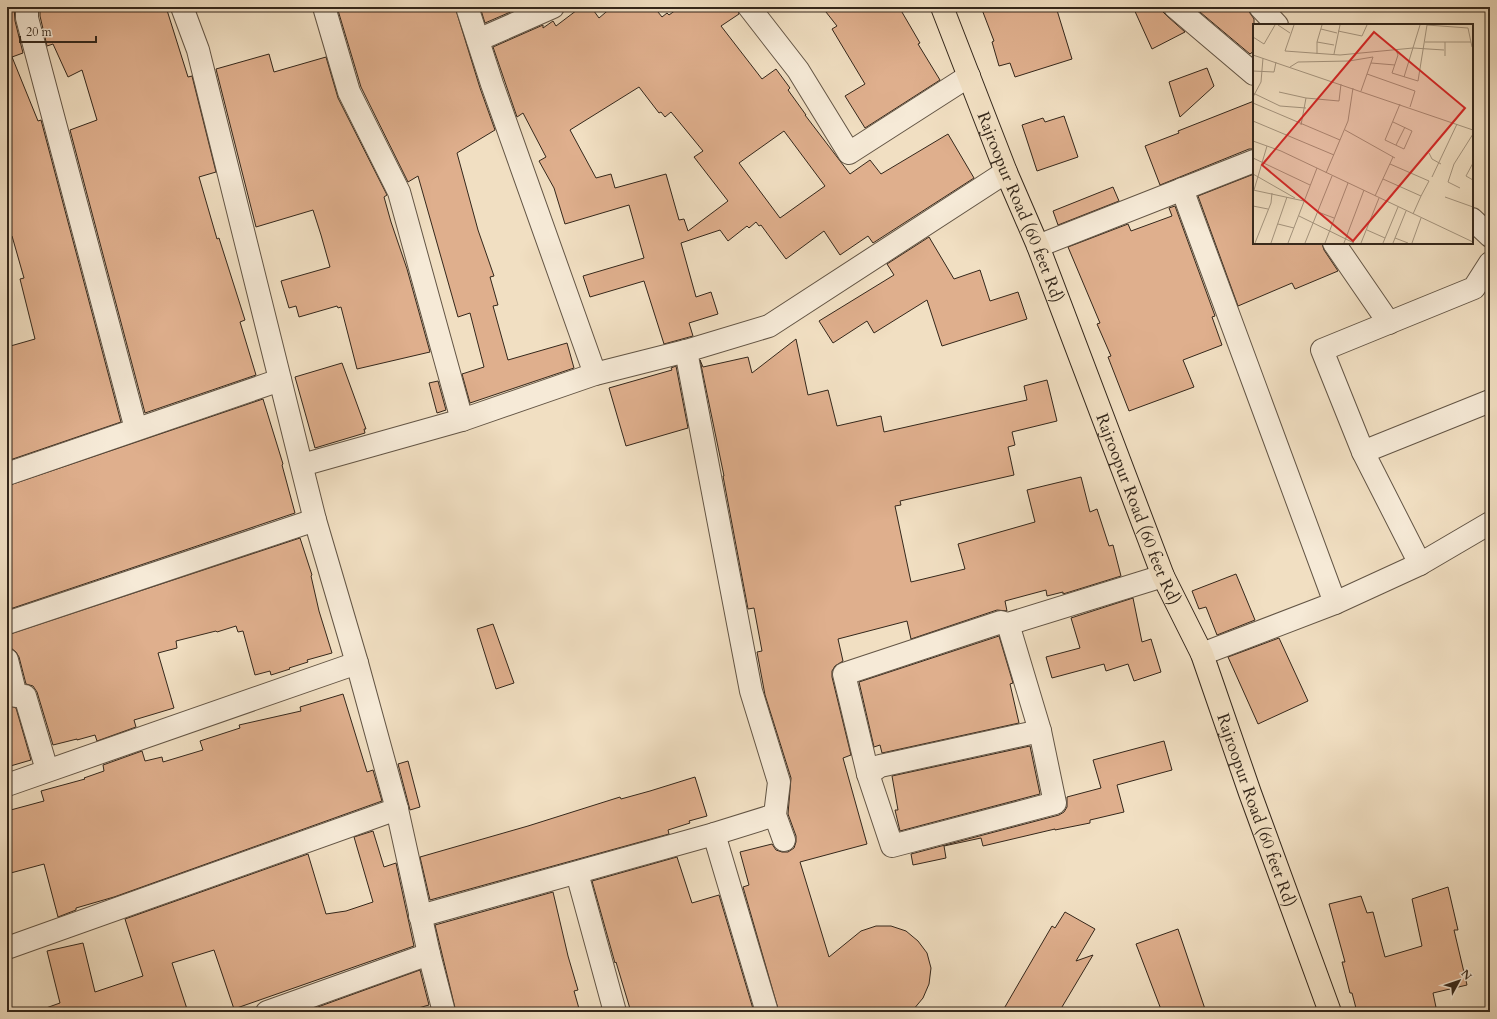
<svg xmlns="http://www.w3.org/2000/svg" width="1497" height="1019" font-family="Cardo,serif">
<style>
.building{fill:#dfaf8d;stroke:#34271b;fill-rule:evenodd}
.lines{fill:none;stroke-linecap:round;stroke-linejoin:round}
.minor-casing{stroke:#635545;stroke-width:24}
.major-casing{stroke:#34271b;stroke-width:24}
.minor{stroke:#f6ead7;stroke-width:22}
.major{stroke:#f1dfc2;stroke-width:22}
.labels{text-anchor:middle;stroke-width:3;stroke-linejoin:round;paint-order:stroke}
.street-label{font-size:17px;fill:#34271b;stroke:#f6ead7}
.inset-road{fill:none;stroke:#a5957f;stroke-width:1}
.view{fill:#d62828;fill-opacity:0.15;stroke:#d62828;stroke-width:2}
.inset-edge{fill:none;stroke:#34271b;stroke-width:2}
</style>
<rect width="100%" height="100%" fill="#f1dfc2"/>
<filter id="stains"><feTurbulence type="fractalNoise" baseFrequency=".005" numOctaves="4"/><feColorMatrix values="0 0 0 0 .2 0 0 0 0 .09 0 0 0 0 .02 0 0 0 .5 -.17"/></filter>
<radialGradient id="worn" r=".72"><stop offset=".6" stop-color="#630" stop-opacity="0"/><stop offset="1" stop-color="#630" stop-opacity=".3"/></radialGradient>
<g class="building">
<polygon points="7,7 14,7 15,21 23,53 12,57 38,121 41,120 121,422 7,461 7,347 35,339 20,279 24,278 12,236 7,238"/>
<polygon points="40,7 166,7 188,77 192,76 216,172 199,177 217,239 219,238 245,320 240,322 256,375 145,413 70,130 97,120 82,70 68,77 53,44 47,46 40,16"/>
<polygon points="337,7 455,7 480,88 495,130 457,153 478,230 494,276 490,277 498,305 493,306 508,360 567,343 574,368 470,403 462,374 484,367 470,313 458,317 418,176 408,182 361,87"/>
<polygon points="480,7 522,7 485,23"/>
<path d="M581,7h10l8,11 13,-11h42l8,10 5,-4 2,2 11,-8h57l2,7 -18,12 41,53 14,-10 14,19 -2,2 18,25h-1l45,59 20,-14 11,14 67,-40 26,44 -101,65 -5,-7 -28,19 -16,-24 -38,28 -25,-34 -2,1 -3,-4 -7,6 -2,-2 -19,15 -8,-11 -39,13 15,54 15,-5 7,22 -29,9 4,13 -29,8 -20,-63 -54,16 -7,-21 61,-18 -15,-53 -64,19 -11,-36 -15,-27 7,-4 -23,-44 -6,4 -24,-70 50,-22v3l10,-7 3,5zM639,87l20,26 2,-1 4,5 6,-5 32,39 -9,6 34,44 -40,30 -4,-12 -5,1 -13,-46 -51,14 -4,-14 -15,4 -26,-48zM784,131l41,55 -45,32 -41,-55z"/>
<polygon points="822,7 899,7 920,43 918,44 940,80 865,128 845,96 865,84 832,29 837,26"/>
<polygon points="981,7 1056,7 1072,59 1015,77 1010,63 999,66 992,42 994,41"/>
<polygon points="1133,7 1163,7 1163,12 1167,16 1185,32 1152,49"/>
<polygon points="1194,7 1248,7 1248,10 1254,19 1254,51 1250,54"/>
<polygon points="269,54 274,72 326,57 338,98 387,195 384,197 391,222 407,269 430,352 357,369 341,307 338,308 337,306 299,317 296,306 289,308 281,281 330,267 321,235 313,210 256,227 216,69"/>
<polygon points="1207,68 1214,86 1180,117 1169,82"/>
<polygon points="1254,101 1254,149 1249,149 1160,185 1145,146 1179,133 1178,131"/>
<polygon points="1064,116 1078,157 1037,171 1022,125 1043,118 1045,122"/>
<polygon points="1254,174 1254,243 1322,243 1324,250 1338,271 1295,289 1292,283 1238,306 1198,196"/>
<polygon points="1113,187 1119,201 1058,225 1053,211"/>
<polygon points="1175,206 1215,316 1212,317 1222,345 1183,360 1194,387 1129,411 1108,357 1111,356 1097,324 1100,323 1068,247 1128,224 1131,231 1172,216 1169,208"/>
<polygon points="929,237 954,279 980,270 990,301 1018,292 1027,319 942,346 927,300 874,333 867,321 833,343 819,321 894,275 887,264"/>
<polygon points="796,339 808,395 828,390 837,426 881,416 884,432 1027,400 1024,386 1047,380 1057,421 1012,432 1015,445 1008,447 1014,475 900,501 901,505 895,506 911,582 965,569 958,544 1035,522 1027,490 1081,477 1090,512 1097,509 1109,546 1113,545 1121,576 1063,594 1063,592 1047,596 1046,590 1005,601 1007,611 997,610 911,639 907,621 838,639 843,661 835,666 832,671 832,677 851,755 843,758 867,844 800,862 829,957 861,931 876,926 891,926 906,931 918,941 927,953 931,968 929,984 923,998 913,1010 909,1012 779,1012 743,887 749,885 740,852 772,844 776,850 782,852 788,852 794,848 796,842 796,836 788,814 791,778 765,695 757,652 762,651 754,608 748,609 723,476 724,476 700,360 703,367 748,357 752,373"/>
<polygon points="342,363 366,429 364,429 365,433 315,448 295,377"/>
<polygon points="676,366 688,428 626,446 609,388 672,370 671,368"/>
<polygon points="438,381 446,410 437,413 429,383"/>
<polygon points="263,399 283,464 282,465 295,513 7,610 7,486"/>
<polygon points="300,538 312,575 311,576 319,611 332,653 307,660 308,662 289,668 290,669 271,675 270,671 255,675 243,631 238,632 236,626 217,632 216,631 176,641 177,648 158,653 174,708 134,720 136,727 97,741 95,735 77,740 77,739 53,745 37,692 33,686 26,684 19,657 16,652 11,648 7,648 7,635"/>
<polygon points="1236,574 1255,620 1217,635 1206,607 1199,609 1192,591"/>
<polygon points="1133,598 1142,642 1151,639 1161,672 1134,681 1128,664 1106,671 1104,664 1052,678 1046,657 1080,648 1071,618"/>
<polygon points="493,624 514,683 496,689 477,629"/>
<polygon points="999,636 1013,683 1010,684 1019,723 882,753 880,745 874,747 859,682"/>
<polygon points="1279,638 1308,701 1258,724 1228,657"/>
<polygon points="343,694 367,772 373,770 382,801 114,897 76,908 76,910 58,917 44,864 7,874 7,811 44,801 41,791 85,779 84,778 104,771 103,765 142,751 145,761 162,757 163,762 203,750 200,741 240,728 239,725 301,711 300,707"/>
<polygon points="7,704 16,708 31,760 7,767"/>
<polygon points="1164,741 1172,770 1117,785 1124,812 1090,820 1090,823 1055,830 1055,829 983,846 981,838 944,846 946,858 913,865 911,854 1059,815 1064,812 1067,807 1067,797 1101,788 1093,760"/>
<polygon points="1030,746 1040,794 900,831 895,810 898,810 892,776"/>
<polygon points="408,761 420,807 410,810 398,764"/>
<polygon points="695,777 707,816 689,821 690,823 668,830 669,834 430,900 420,857 528,826 620,797 621,799 650,791"/>
<polygon points="373,831 384,867 396,863 414,946 234,1009 214,950 172,963 188,1012 46,1012 46,1008 60,1003 47,951 83,943 95,992 143,976 125,919 308,854 326,914 346,911 373,902 354,837"/>
<polygon points="677,857 692,903 719,895 754,1012 631,1012 616,962 615,963 592,881"/>
<polygon points="1448,887 1458,930 1454,930 1467,985 1433,993 1437,1012 1357,1012 1352,993 1350,993 1342,962 1345,962 1329,904 1361,896 1367,913 1373,912 1385,957 1422,946 1412,899"/>
<polygon points="553,892 568,956 578,990 574,991 580,1012 456,1012 435,925"/>
<polygon points="1065,912 1095,929 1076,961 1093,955 1059,1012 1002,1012 1052,926 1055,928"/>
<polygon points="1178,929 1206,1012 1162,1012 1136,944"/>
<polygon points="420,970 429,1005 404,1012 304,1012"/>
</g>
<g class="lines">
<defs>
<g id="minor">
<polyline points="27,7 27,18 136,429"/>
<polyline points="182,7 198,50 315,520 357,663 397,809 429,954 444,1012"/>
<polyline points="324,7 349,92 399,192 462,420"/>
<polyline points="467,7 492,84 595,374"/>
<polyline points="749,7 798,70 849,153 969,76"/>
<polyline points="1175,7 1254,74"/>
<polyline points="1260,7 1277,25"/>
<polyline points="478,40 553,7"/>
<polyline points="1182,189 1335,603 1202,654"/>
<polyline points="1472,219 1490,236"/>
<polyline points="1334,243 1389,323"/>
<polyline points="1038,246 1254,161"/>
<polyline points="1490,263 1474,288 1322,350 1363,452 1420,564 1490,523"/>
<polyline points="686,351 751,691 779,782 775,815 784,840"/>
<polyline points="1363,452 1490,401"/>
<polyline points="302,465 462,420 595,374 686,351 769,326 1006,172"/>
<polyline points="7,474 280,380"/>
<polyline points="1335,603 1420,564"/>
<polyline points="7,623 315,520"/>
<polyline points="1008,624 1040,731 1055,803 892,846 868,774 844,674 1001,622 1008,624 1163,576"/>
<polyline points="7,660 16,696 25,696 47,770"/>
<polyline points="868,774 880,766 1040,731"/>
<polyline points="7,785 357,663"/>
<polyline points="714,834 767,1012"/>
<polyline points="577,873 615,1012"/>
<polyline points="420,916 714,834 775,815"/>
<polyline points="7,948 397,809"/>
<polyline points="267,1012 429,954"/>
</g>
<g id="major">
<path id="s1" d="M942,7l64,165 32,74 125,330 39,78 48,139 80,219"/>
</g>
</defs>
<use href="#minor" class="minor-casing"/>
<use href="#major" class="major-casing"/>
<use href="#minor" class="minor"/>
<use href="#major" class="major"/>
</g>
<g class="labels">
<g class="street-label">
<text dy="6" stroke="none"><textPath href="#s1" startOffset="215">Rajroopur Road (60 feet Rd)</textPath></text>
<text dy="6" stroke="none"><textPath href="#s1" startOffset="539">Rajroopur Road (60 feet Rd)</textPath></text>
<text dy="6" stroke="none"><textPath href="#s1" startOffset="863">Rajroopur Road (60 feet Rd)</textPath></text>
</g>
</g>
<g transform="translate(1253 24)">
<rect width="220" height="220" fill="#f1dfc2"/>
<path class="inset-road" d="M25,1l12,8M41,1l-9,26 55,4 73,-7 31,2M174,1l41,3 4,19M68,5l16,4M85,7l24,5 5,-11M0,13l11,7 11,-19M64,18l17,3M172,18h46M192,18v14M143,26l2,5 -6,18 26,8 9,-56M64,30v-12l5,-17M81,30l6,-29M0,31l220,75M118,39l24,2M37,43l8,-5 51,-1 24,-4 -12,34M0,47l21,1 2,-10M114,50l48,17 -5,16M151,53l16,-52M26,68l27,6M0,69l27,13 26,2M0,73l8,-15 2,-24M0,79l87,37M0,97l81,34M140,98l19,9 -8,18 -19,-9 15,-36M48,101l5,-27 33,3 2,-17M92,106l50,28M0,117l28,10 192,91M143,121l9,-18M176,129l3,6 9,5M0,134l57,27M220,139l-7,13 7,4M73,149l22,-52 5,-33M0,150l42,24M179,153l25,-53M130,155l38,17 8,-15 -39,-17M207,164l-12,-6 6,-18 19,-30M0,166l51,11M1,166l13,-44M122,172l18,-39M192,173l28,10M0,182l15,3M65,188l16,6M160,190l8,-18M46,192l55,27M25,200l16,4M114,206l18,8M142,214l13,5M2,219l16,-40 1,-10M18,219l16,-46M35,219l29,-75M52,219l27,-67M72,219l23,-60M91,219l20,-53M108,219l18,-45M130,219l15,-36M140,219l13,-32M159,219l9,-25"/>
<path class="view" d="M121,8l91,76 -112,133 -91,-76z"/>
<rect width="220" height="220" class="inset-edge"/>
</g>
<rect width="1497" height="1019" fill="none" stroke="#f1dfc2" stroke-width="24"/>
<rect x="8" y="8" width="1481" height="1003" fill="none" stroke="#34271b" stroke-width="2"/>
<rect x="12" y="12" width="1473" height="995" fill="none" stroke="#34271b"/>
<g transform="translate(1459 981) rotate(50)" stroke="#f6ead7" stroke-width="3" paint-order="stroke">
<path d="M0-3L7 15L0 10L-7 15Z" fill="#34271b"/>
<text y="-6" font-size="11" font-weight="bold" text-anchor="middle" fill="#34271b">N</text>
</g>
<path d="M20 36v6h76v-6" fill="none" stroke="#34271b" stroke-width="2"/>
<text x="26" y="36" font-size="12" fill="#34271b" stroke="#f6ead7" stroke-width="3" paint-order="stroke">20 m</text>
<rect width="100%" height="100%" filter="url(#stains)"/>
<rect width="100%" height="100%" fill="url(#worn)"/>
</svg>
